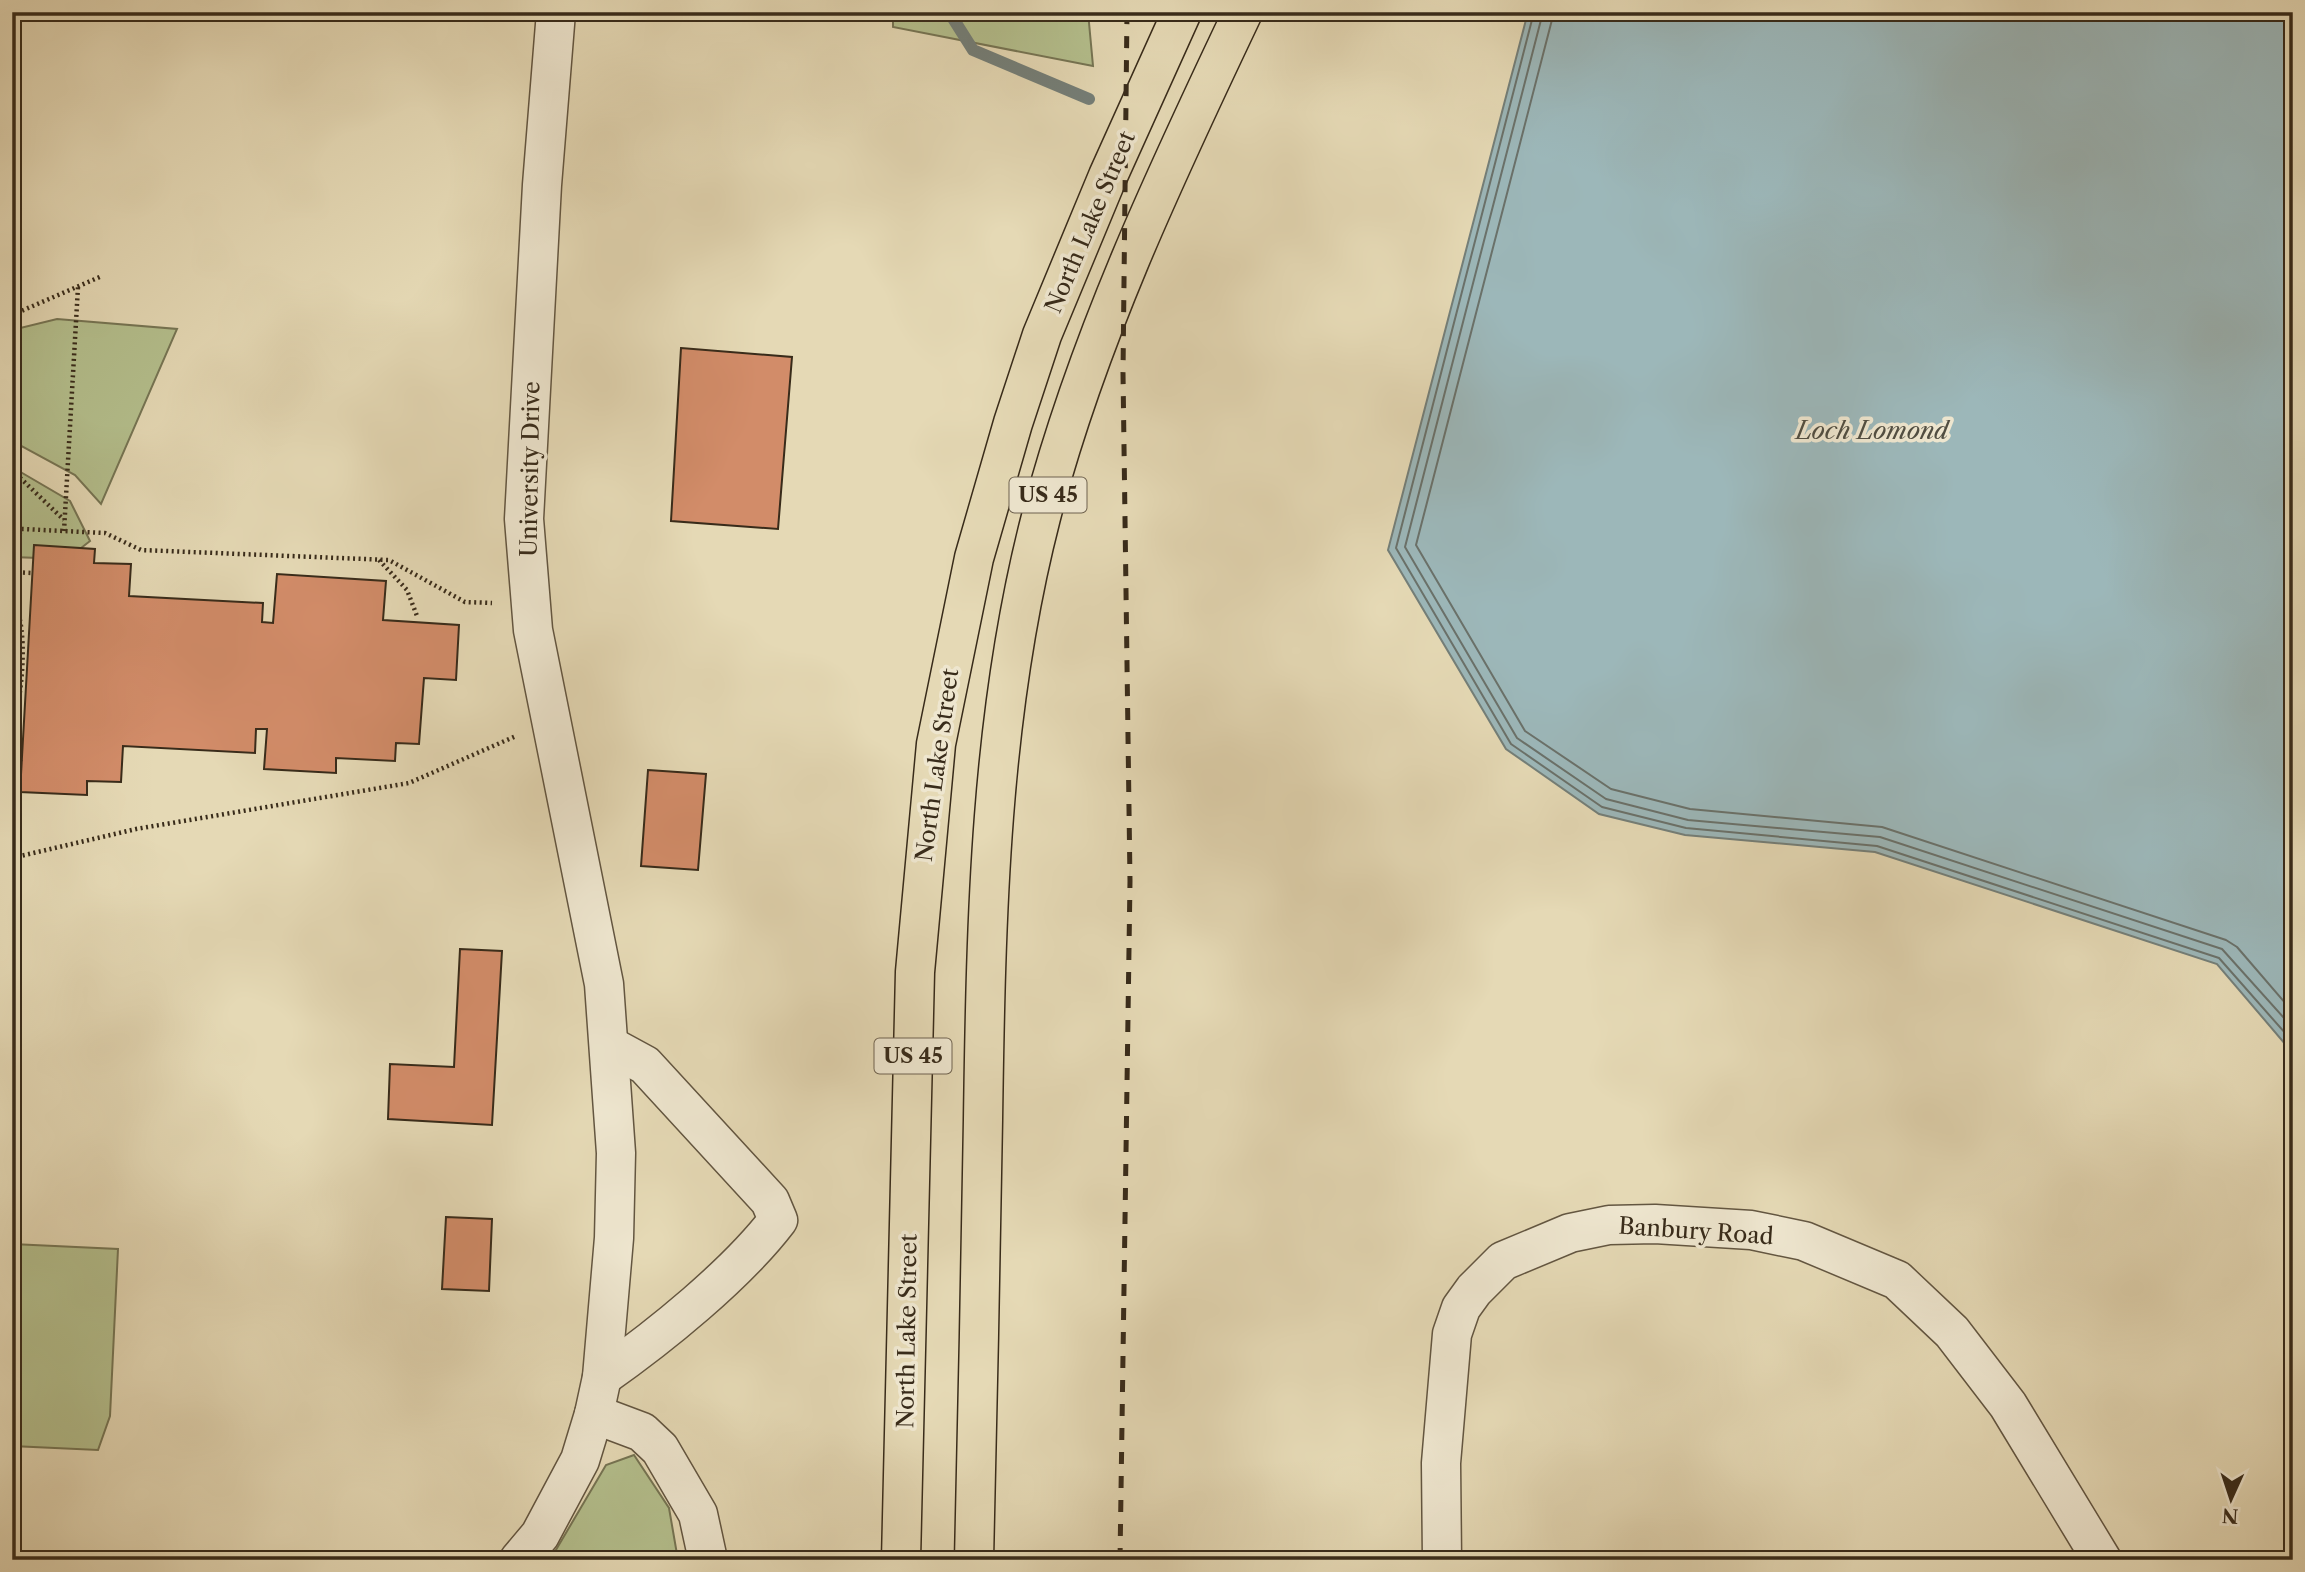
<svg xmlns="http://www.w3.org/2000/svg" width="2305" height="1572" font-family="'Libre Caslon Text',serif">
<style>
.green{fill:#b4bf8d;stroke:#767554;stroke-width:2}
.water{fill:#9cb7b9;stroke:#747f79;stroke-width:2}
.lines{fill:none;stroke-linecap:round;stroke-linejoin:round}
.shore{stroke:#6a716a;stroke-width:2}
.stream{stroke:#747f79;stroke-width:12}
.building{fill:#d28c69;stroke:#382b1a;stroke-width:2}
.minor-casing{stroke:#635641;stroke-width:41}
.major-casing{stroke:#382b1a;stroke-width:41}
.path{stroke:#382b1a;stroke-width:4.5;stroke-dasharray:2 3.5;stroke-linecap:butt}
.minor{stroke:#eee6cf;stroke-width:38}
.major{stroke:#e5d9b5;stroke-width:38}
.rail{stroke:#382b1a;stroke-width:5;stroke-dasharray:12 12;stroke-linecap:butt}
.labels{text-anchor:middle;stroke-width:7;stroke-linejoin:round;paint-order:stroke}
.shield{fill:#eee6cf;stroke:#6f6350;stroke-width:2}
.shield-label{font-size:21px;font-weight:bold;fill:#382b1a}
.street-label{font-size:23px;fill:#382b1a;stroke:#eee6cf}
.water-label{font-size:24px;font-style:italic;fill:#514e42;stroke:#eee6cf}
</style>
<rect width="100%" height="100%" fill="#e5d9b5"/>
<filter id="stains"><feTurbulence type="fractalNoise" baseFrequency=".00286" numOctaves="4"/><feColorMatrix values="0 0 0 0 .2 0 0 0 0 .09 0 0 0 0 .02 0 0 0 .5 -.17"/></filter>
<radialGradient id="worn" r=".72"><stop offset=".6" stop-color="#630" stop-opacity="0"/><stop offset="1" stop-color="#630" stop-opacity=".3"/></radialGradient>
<g class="green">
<polygon points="893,12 1088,12 1093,66 893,27"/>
<polygon points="57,319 177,329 101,504 75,475 12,441 12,330"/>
<polygon points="12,467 70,501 90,541 67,559 12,557"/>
<polygon points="12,1244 118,1249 110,1416 98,1450 12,1446"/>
<polygon points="634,1455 669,1508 678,1560 550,1560 606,1465"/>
</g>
<polygon class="water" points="1528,12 2293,12 2293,1062 2286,1045 2217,964 1875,852 1685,835 1599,814 1506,749 1388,550"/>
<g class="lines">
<g class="shore">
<polyline points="1534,12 1396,548 1511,744 1602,807 1686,828 1877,846 2219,958 2293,1042"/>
<polyline points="1543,12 1405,547 1517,738 1606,799 1688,820 1880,837 2222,949 2293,1028"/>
<polyline points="1554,12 1416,545 1525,731 1611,789 1690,809 1882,827 2226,940 2237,947 2293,1012"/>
</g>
<polyline class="stream" points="949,12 973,50 1089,99"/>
</g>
<g class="building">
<polygon points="681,348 792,357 778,529 671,521"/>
<polygon points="34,545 95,549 94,563 131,564 129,596 263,603 262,622 273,623 277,574 386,581 383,620 459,625 456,680 424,678 419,744 396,743 395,761 336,758 336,773 264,769 267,729 256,729 255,753 123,746 121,782 87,781 87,795 20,792"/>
<polygon points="648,770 706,774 698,870 641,866"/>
<polygon points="460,949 502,951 492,1125 388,1119 390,1064 454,1067"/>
<polygon points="446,1217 492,1219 489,1291 442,1289"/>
</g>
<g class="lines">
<defs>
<g id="minor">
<path d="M602,1377c57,-40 134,-102 176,-157l-8,-19 -125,-136 -35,-19"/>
<polyline points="594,1414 642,1432 660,1449 698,1514 708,1560"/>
<polyline points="519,1560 540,1535 580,1460 594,1414 602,1377 614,1238 616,1153 604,984 533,630 524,519 542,185 556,12"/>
<polyline points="1442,1560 1441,1463 1452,1334 1461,1308 1474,1290 1503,1261 1570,1233 1609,1225 1655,1224 1751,1230 1804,1241 1897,1280 1952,1332 2008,1405 2102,1560"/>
</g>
<g id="major">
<polyline points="901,1560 915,972 936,744 974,558 1013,423 1042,335 1108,176 1182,12"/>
<path d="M974,1560c3,-147 7,-293 9,-440 3,-203 7,-406 58,-603 46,-176 124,-341 202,-505"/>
</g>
</defs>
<use href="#minor" class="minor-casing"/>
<use href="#major" class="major-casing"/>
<g class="path">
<polyline points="12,315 102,276"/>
<polyline points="12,470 64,520"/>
<polyline points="64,531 78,287"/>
<polyline points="12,549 22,529 105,533 141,550 389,560 465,602 492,603"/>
<polyline points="379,560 407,590 417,616"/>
<polyline points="12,572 32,573"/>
<polyline points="12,580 20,573"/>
<path d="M12,599c18,26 10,100 0,130"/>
<polyline points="12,668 23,668"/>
<polyline points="12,753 22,763"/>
<polyline points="12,858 136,829 409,783 516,736"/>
</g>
<use href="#minor" class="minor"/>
<use href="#major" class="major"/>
<polyline class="rail" points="1120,1560 1130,881 1123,373 1127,12"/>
</g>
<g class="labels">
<g class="shield">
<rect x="1009.5" y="477.5" width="77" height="35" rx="5"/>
<rect x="874.5" y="1038.5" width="77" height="35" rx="5"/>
</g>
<g class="shield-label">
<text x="1048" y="502">US 45</text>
<text x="913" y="1063">US 45</text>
</g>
<g class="street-label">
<text transform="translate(1090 222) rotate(-67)" y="8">North Lake Street</text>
<text transform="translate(530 469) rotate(-89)" y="8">University Drive</text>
<text transform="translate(937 765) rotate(-82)" y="8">North Lake Street</text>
<text transform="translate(1696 1231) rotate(4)" y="8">Banbury Road</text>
<text transform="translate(907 1331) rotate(-89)" y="8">North Lake Street</text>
</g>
<g class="water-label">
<text x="1872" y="439">Loch Lomond</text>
</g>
</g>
<rect width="2305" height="1572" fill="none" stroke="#e5d9b5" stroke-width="42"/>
<rect x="14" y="14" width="2277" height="1544" fill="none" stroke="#382b1a" stroke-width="3.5"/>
<rect x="21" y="21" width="2263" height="1530" fill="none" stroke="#382b1a" stroke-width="2"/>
<g transform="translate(2231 1499) rotate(183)" stroke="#eee6cf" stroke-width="5" paint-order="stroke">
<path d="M0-5L12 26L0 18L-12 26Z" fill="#382b1a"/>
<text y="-10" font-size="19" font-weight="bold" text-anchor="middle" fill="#382b1a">N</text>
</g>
<rect width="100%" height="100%" filter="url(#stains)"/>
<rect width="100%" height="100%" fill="url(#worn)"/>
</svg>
